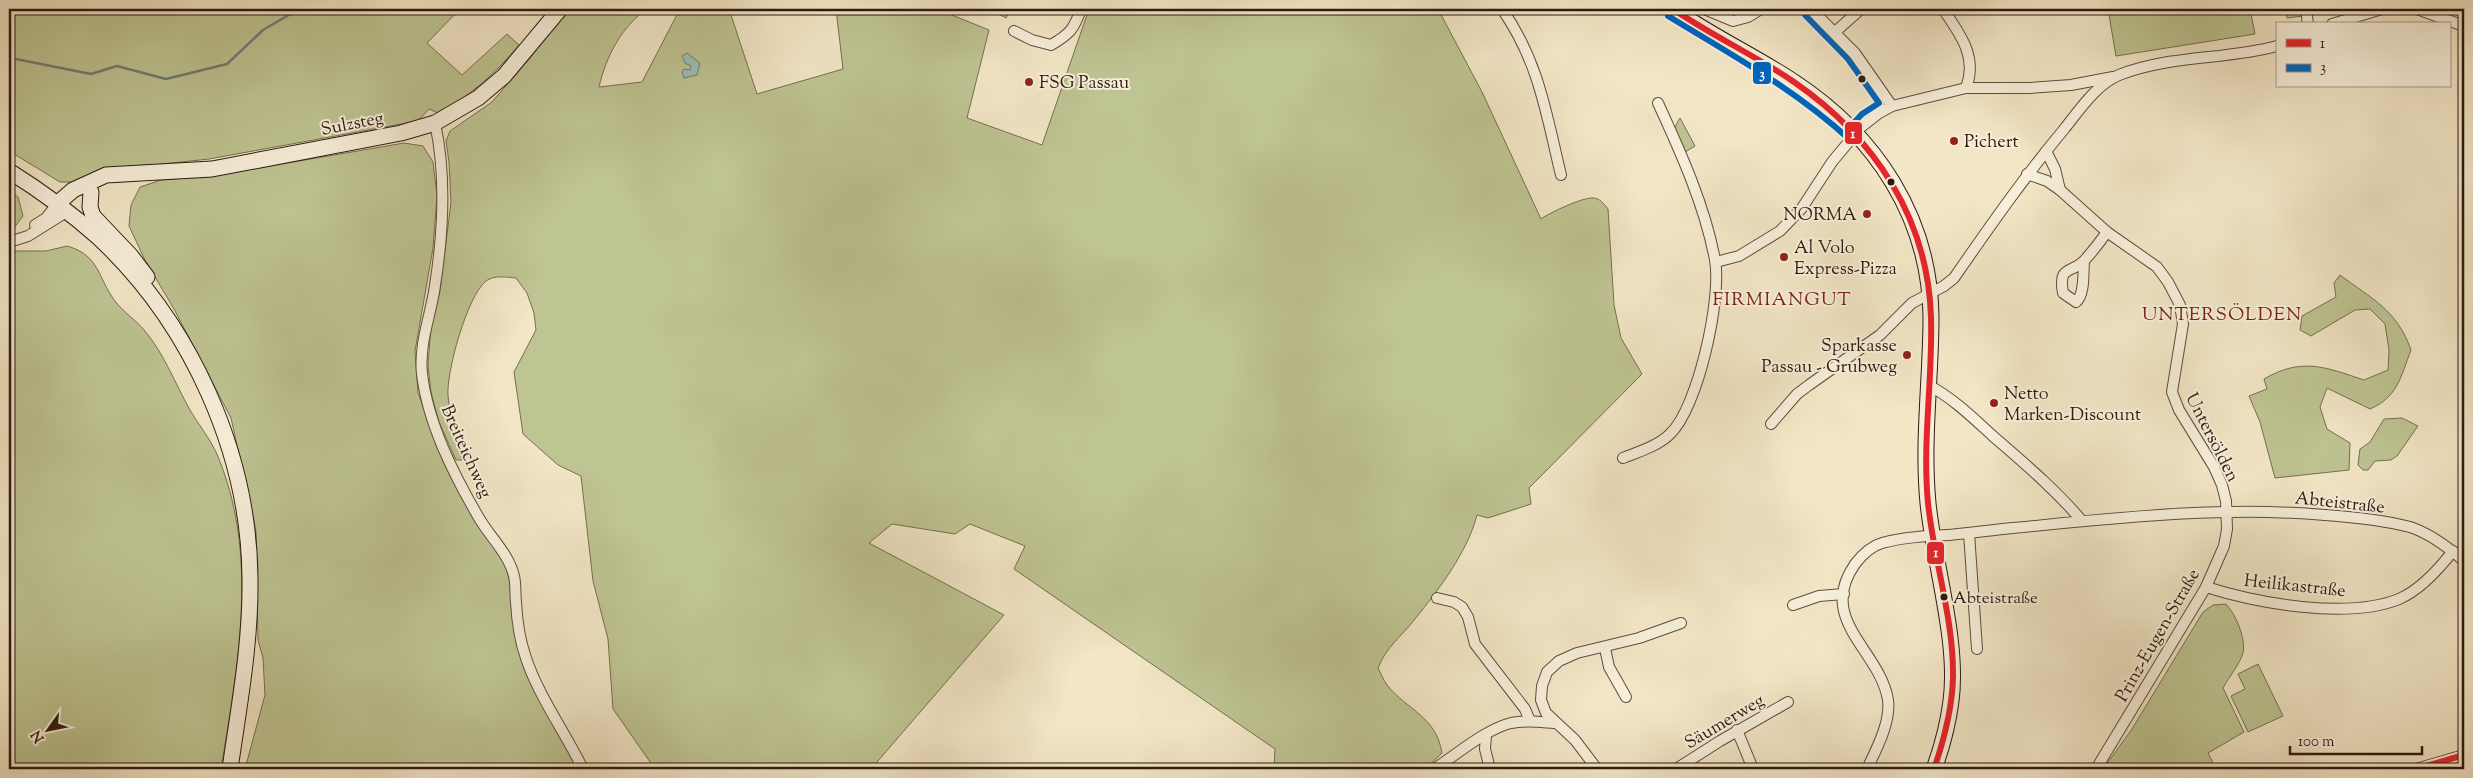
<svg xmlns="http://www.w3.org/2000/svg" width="2473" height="778" font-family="'Sorts Mill Goudy',serif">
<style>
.green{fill:#bec492;stroke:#766e51}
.water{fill:#9bbfb8;stroke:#6f7d75}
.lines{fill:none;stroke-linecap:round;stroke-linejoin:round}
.stream{stroke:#6f7d75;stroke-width:2.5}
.street-casing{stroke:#5f4c3e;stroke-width:12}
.secondary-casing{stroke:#2e1910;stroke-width:17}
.street{stroke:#f7efda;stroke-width:10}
.secondary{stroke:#f7efda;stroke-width:15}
.bus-1-casing{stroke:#f7efda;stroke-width:10}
.bus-2-casing{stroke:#f7efda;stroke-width:10}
.bus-1{stroke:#e6252c;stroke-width:6}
.bus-2{stroke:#0065bd;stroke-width:6}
.bus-dot{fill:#2e1910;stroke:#f7efda;stroke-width:2}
.poi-dot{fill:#8f2418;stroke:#f7efda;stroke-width:2}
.labels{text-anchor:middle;stroke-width:4;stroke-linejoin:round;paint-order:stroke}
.bus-label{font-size:17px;fill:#2e1910;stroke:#f7efda;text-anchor:start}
.poi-label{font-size:18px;fill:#2e1910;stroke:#f7efda;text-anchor:start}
.street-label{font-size:18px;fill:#2e1910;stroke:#f7efda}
.neighbourhood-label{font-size:19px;letter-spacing:1px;fill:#7a1f14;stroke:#f7efda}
.line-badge{stroke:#f7efda;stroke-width:2}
.badge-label{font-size:14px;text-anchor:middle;font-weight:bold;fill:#fff}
</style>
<rect width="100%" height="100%" fill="#f2e6c6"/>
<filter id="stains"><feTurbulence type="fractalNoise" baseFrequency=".004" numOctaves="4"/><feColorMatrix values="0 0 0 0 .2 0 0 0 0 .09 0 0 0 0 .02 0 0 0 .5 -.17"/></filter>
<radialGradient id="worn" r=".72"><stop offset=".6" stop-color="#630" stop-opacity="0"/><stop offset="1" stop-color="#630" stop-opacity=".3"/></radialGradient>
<g class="green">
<path d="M9,9h451l-33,34 35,32 45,-41 12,11c-24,29 -49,51 -81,68l-9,-4 -11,12 -209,38 -83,9 -50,14h-16l-51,-31z"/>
<path d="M567,9h80c-26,18 -41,48 -48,78l43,-5 38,-73h49l28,85 86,-25 -7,-60h101l52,21 -22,88 75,27 47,-136h220l5,6 9,-6h115l44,83 59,127c8,-6 42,-22 52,-21 7,0 11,6 15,11l6,96 7,33 21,36 -113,114 2,16 -43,14 -11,-3c-10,38 -38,74 -62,104 -13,17 -29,28 -37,49 3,5 5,12 9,17 21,26 49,31 55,68l-17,16h-151l1,-20 -261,-180 11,-23 -55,-22 -15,10 -63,-10 -23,19 135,72 -133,154h-216l-42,-60 -5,-70 -15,-58 -12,-105 -23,-11 -35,-31 -9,-62 22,-42 -2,-17 -7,-20 -11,-15c-10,-1 -22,-3 -30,3 -19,15 -40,92 -38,115 2,21 9,43 14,64h-6l-17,-38 -8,-30 -3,-27 3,-39 9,-35 11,-89 -2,-40 -3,-21 4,-10 42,-29 39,-45z"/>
<polygon points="989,9 1011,9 1006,18"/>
<polygon points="2108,9 2250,9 2255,34 2116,56"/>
<polygon points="2286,9 2302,9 2303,16 2287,18"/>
<path d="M1680,118l15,28 -13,8c-6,-14 -11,-23 -2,-36z"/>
<polygon points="404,143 423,146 433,162 437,196 433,248 415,351 418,393 433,433 503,557 510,582 515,631 583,769 245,769 265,695 263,658 258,640 256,531 231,418 174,309 145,260 129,226 131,205 140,187 161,180 212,176"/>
<polygon points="9,190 18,197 23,216 13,229 9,230"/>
<path d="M67,246c33,9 31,33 48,55 8,11 21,19 30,30 19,23 30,52 45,79 8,14 19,27 26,42 44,101 22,213 5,317h-212v-518h37z"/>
<path d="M2340,275c32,24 57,35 71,75 -10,26 -13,47 -41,59l-43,-21 -7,19 7,22 23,14 -1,27 -74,8 -15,-56 -11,-26 18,-7 -3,-10c38,-22 61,-12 100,1l24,-10 1,-20 -4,-26 -15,-15 -15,1 -44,26 -11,-6 2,-14 34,-19 -2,-14z"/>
<polygon points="2402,418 2418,426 2397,456 2391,460 2375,461 2368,470 2363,470 2358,465 2360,449 2370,442 2384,419"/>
<path d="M2226,604c10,11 20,34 17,49 -3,11 -14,24 -20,35l21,44 -36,21 8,16h-113l29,-40 71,-117 10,-7z"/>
<polygon points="2258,664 2283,716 2248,732 2231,696 2245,689 2238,674"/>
</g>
<polygon class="water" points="687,53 700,63 697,75 684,78 682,72 684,69 690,70 691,66 685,63 682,56"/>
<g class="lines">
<polyline class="stream" points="9,59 16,59 91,74 117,66 166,79 227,64 263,30 299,9"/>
<defs>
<g id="street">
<path d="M1502,9c37,53 44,104 59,166"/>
<polyline points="1704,9 1733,21 1748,17 1761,9"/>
<path d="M1943,9c17,25 35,48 23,79"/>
<polyline points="2306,9 2308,24"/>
<polyline points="2417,9 2464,26"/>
<polyline points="2332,24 2382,9"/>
<path d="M1014,31l18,9 19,5c19,-11 23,-16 30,-36"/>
<polyline points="1835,32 1861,9"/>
<polyline points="1892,106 1966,88 2030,88 2071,85 2113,77"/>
<path d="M435,123c12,55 8,114 -1,169 -5,28 -15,54 -12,82 6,50 32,101 57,144 11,19 30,36 35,58 2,8 1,18 2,26 1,19 4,39 10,56 13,39 39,74 57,111"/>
<polyline points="2046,151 2055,169 2060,190"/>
<polyline points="2027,174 2047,181 2060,190 2107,232 2157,267 2168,282 2180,305 2183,324 2172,392 2179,410 2214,467 2222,485 2226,501 2227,529 2224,546 2206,587 2096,769"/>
<polyline points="35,225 46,218 57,204"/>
<polyline points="9,242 28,236 68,211"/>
<path d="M2084,261c-1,11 1,34 -8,41l-13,-9c-5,-28 8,-19 21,-32 8,-9 16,-19 23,-29"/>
<polyline points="1716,262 1739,256 1780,231 1802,208 1832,162 1861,127 1879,113 1892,106 1855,53 1811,9"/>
<path d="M1928,385c25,13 45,33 66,52 31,27 62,53 88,84"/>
<path d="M1771,424l26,-30 12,-9 71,-50 32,-32 32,-17 10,-8c36,-52 71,-102 111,-150 15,-19 32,-44 54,-53 50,-20 107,-15 158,-29"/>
<path d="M1623,458c15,-6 35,-12 47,-24 28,-26 52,-136 45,-174 -10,-54 -34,-107 -57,-157"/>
<polyline points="1969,533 1977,649"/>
<path d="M2206,587c51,16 141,33 193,12 21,-9 40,-30 54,-48"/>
<polyline points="1437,598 1454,602 1462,607 1468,617 1475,644 1525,709 1530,721"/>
<polyline points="1793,605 1819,596 1844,594"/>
<polyline points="1605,648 1609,667 1626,697"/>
<polyline points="1737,730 1753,769"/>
<polyline points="1486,735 1485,749 1490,769"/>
<path d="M1434,769c22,-14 52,-40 77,-46 15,-3 29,-1 43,0"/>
<polyline points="1597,769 1575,740 1546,713 1541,700 1542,686 1547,672 1559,661 1577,653 1639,638 1681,623"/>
<polyline points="1676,769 1720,741 1788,702"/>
<path d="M1867,769c9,-19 24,-47 21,-69 -8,-50 -72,-80 -33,-136 7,-9 16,-18 27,-21 22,-6 45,-7 67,-8 22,-2 43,-5 64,-7 104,-10 208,-22 312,-13 28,2 58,5 85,12 19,6 39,21 54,34"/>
<polyline points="2416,769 2464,755"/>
</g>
<g id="secondary">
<path d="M1673,9c38,27 82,47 121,73 82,54 136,136 137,235 0,62 -9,124 -3,186 6,61 31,139 23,198 -3,24 -9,46 -17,68"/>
<path d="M9,171c32,20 62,42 90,67 92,86 150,215 151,340 1,65 -11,128 -20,191"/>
<polyline points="91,192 90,207 93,216 131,256 147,277"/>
<polyline points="57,204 73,190 106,175 212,169 401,133 435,123 478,98 504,76 560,9"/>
</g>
</defs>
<use href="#street" class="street-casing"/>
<use href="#secondary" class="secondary-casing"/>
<use href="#street" class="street"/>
<use href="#secondary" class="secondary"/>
<defs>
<g id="bus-1">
<path d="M1673,9c39,27 82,46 121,73 80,55 134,136 137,235 2,62 -9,124 -3,186 6,59 26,116 25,175 -1,32 -9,62 -19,91"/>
<polyline points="2416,769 2464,755"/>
</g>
<g id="bus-2">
<polyline points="1805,15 1848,59 1879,103 1862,114 1849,128"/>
<path d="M1668,16c64,39 128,74 182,124"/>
</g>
</defs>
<use href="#bus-1" class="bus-1-casing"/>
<use href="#bus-2" class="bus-2-casing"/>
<use href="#bus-1" class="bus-1"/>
<use href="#bus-2" class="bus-2"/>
</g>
<g class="bus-dot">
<circle cx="1862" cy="79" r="4.5"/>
<circle cx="1891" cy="182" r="4.5"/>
<circle cx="1944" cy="597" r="4.5"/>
</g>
<g class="poi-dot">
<circle cx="1029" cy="82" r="5"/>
<circle cx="1954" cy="141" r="5"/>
<circle cx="1867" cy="214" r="5"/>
<circle cx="1784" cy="257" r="5"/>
<circle cx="1907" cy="355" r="5"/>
<circle cx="1994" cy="403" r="5"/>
</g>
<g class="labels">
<g class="bus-label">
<text x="1953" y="603">Abteistraße</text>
</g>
<g class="poi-label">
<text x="1039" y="88">FSG Passau</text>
<text x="1964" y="147">Pichert</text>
<text x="1857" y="220" text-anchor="end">NORMA</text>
<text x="1794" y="253">Al Volo<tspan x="1794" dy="21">Express-Pizza</tspan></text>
<text x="1897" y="351" text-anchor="end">Sparkasse<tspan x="1897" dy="21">Passau - Grubweg</tspan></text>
<text x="2004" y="399">Netto<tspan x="2004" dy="21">Marken-Discount</tspan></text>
</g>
<g class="street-label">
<text transform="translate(352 123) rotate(-11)" y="6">Sulzsteg</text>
<text transform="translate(2213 437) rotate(63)" y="6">Untersölden</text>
<text transform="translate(467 451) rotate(66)" y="6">Breiteichweg</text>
<text transform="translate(2340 502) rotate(6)" y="6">Abteistraße</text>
<text transform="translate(2295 585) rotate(6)" y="6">Heilikastraße</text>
<text transform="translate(2157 635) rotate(-60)" y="6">Prinz-Eugen-Straße</text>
<text transform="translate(1724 721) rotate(-31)" y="6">Säumerweg</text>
</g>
<g class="neighbourhood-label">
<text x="1782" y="305">FIRMIANGUT</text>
<text x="2222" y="320">UNTERSÖLDEN</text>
</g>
</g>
<g class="line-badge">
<rect x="1752" y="61" width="20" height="24" rx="5" fill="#0065bd"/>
<rect x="1844" y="121" width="19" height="24" rx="5" fill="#e6252c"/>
<rect x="1926" y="541" width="19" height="24" rx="5" fill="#e6252c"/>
</g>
<g class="badge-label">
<text x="1762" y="78">3</text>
<text x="1853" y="138">1</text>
<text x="1936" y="557">1</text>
</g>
<rect width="2473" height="778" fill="none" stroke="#f2e6c6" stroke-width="30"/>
<rect x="10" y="10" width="2453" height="758" fill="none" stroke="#2e1910" stroke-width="2.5"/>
<rect x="15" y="15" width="2443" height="748" fill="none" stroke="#2e1910"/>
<rect x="2276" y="22" width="175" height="65" fill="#f7efda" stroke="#a79989"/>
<rect x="2286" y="39" width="25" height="8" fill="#e6252c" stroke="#a79989"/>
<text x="2320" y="48" font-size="15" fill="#2e1910">1</text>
<rect x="2286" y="64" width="25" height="8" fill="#0065bd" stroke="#a79989"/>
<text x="2320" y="72" font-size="15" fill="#2e1910">3</text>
<g transform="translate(48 730) rotate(237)" stroke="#f7efda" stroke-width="4" paint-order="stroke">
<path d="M0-4L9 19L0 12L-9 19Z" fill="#2e1910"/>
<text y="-8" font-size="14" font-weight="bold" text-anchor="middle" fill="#2e1910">N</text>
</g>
<path d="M2290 746v8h132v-8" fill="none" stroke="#2e1910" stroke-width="2.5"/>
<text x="2298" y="746" font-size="15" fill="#2e1910" stroke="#f7efda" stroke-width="4" paint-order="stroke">100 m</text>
<rect width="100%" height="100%" filter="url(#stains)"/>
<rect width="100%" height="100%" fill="url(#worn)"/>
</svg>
